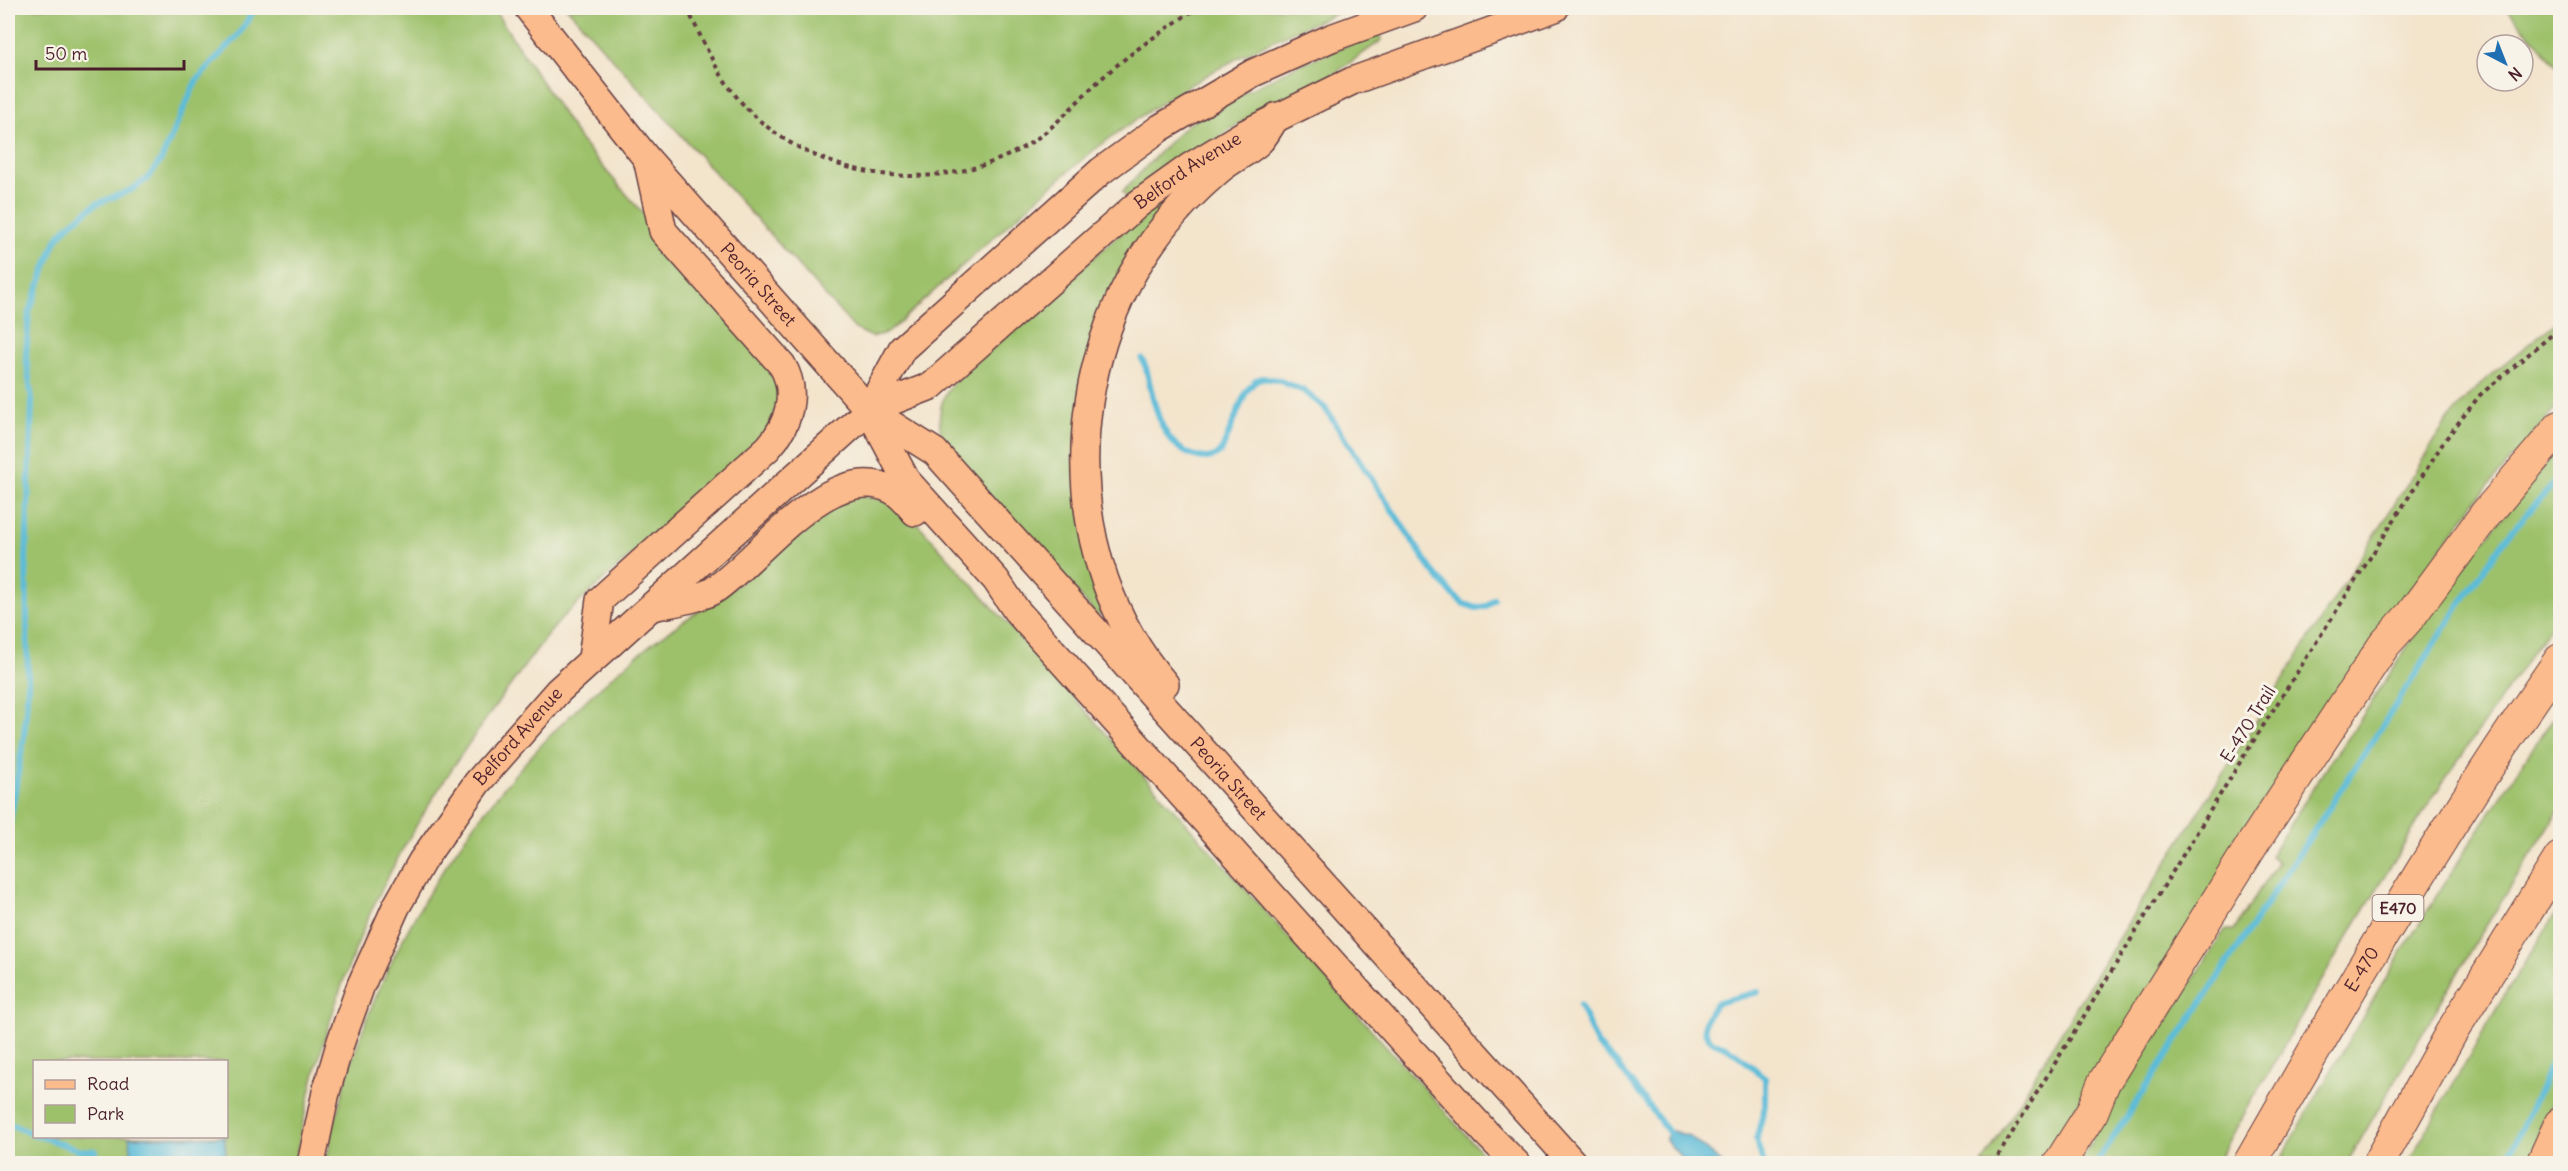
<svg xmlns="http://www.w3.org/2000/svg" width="2568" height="1171" font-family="Delius,sans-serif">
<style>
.green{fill:#9dc16b;stroke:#74704b;stroke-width:1.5;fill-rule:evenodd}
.water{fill:#5bbcd9;stroke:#526e82;stroke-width:1.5}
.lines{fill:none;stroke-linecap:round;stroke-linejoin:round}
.stream{stroke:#5bbcd9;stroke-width:6}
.major-casing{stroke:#633d43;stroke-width:30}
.highway-casing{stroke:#633d43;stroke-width:34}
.path{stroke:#633d43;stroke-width:4;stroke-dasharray:4.5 4.5;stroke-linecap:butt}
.major{stroke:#fbbb8c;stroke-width:27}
.highway{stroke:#fbbb8c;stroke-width:32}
.labels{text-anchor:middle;stroke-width:6;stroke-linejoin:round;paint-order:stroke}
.shield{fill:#f7f3e8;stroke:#7e5f64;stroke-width:1.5}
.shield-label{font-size:16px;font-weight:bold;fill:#4a1f2b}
.street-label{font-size:18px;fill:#4a1f2b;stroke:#f7f3e8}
</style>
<rect width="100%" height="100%" fill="#f7f3e8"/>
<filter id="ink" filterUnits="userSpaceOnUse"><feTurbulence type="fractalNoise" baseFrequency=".0167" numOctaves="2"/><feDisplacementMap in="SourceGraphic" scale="12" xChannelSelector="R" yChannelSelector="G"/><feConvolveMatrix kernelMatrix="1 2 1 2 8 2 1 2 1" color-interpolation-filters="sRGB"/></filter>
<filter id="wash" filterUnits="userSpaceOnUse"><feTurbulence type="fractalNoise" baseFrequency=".008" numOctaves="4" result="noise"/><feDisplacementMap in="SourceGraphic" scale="24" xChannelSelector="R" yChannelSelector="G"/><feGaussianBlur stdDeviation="1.35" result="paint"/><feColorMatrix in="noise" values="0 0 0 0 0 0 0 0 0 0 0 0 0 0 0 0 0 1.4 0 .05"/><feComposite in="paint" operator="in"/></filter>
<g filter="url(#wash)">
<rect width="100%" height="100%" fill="#f3e4cc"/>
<g class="green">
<path d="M8,8h485l87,132 181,211 20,43 -14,38 -203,184 -18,21c-65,87 -132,179 -177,279 -34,79 -59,163 -74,247h-287zM34,1062h192v74h-192z"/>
<path d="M567,8h784c-92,34 -177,81 -254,140 -30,23 -58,49 -86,74 -41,37 -82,73 -122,110l-17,5 -17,-8z"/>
<polygon points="2506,8 2560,8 2560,69"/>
<polygon points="1378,33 1382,40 1328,78 1246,119 1127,198 1122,192 1172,139 1187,125 1216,107 1296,66"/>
<path d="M1164,200l3,4 -77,148 15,259 -6,4 -3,-1 -151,-169c-9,-21 -7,-43 7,-61l168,-150z"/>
<path d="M2560,319v84l-82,95 -87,119 -351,546 -58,1 125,-208 339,-533c29,-42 76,-72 114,-104z"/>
<polygon points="2560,446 2560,612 2433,797 2333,961 2216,1163 2080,1164 2099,1126 2225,930 2234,930 2278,861 2270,856 2329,763 2349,737 2429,613 2455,577"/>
<path d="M852,493l49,12 590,658 -1165,1c39,-212 157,-386 324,-519 28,-22 60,-41 90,-62 29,-21 52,-50 81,-73 9,-7 21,-12 31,-17z"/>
<path d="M2560,708v101l-86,136 -127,218h-68c86,-156 180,-308 281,-455z"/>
<polygon points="2560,907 2560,1085 2538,1133 2542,1135 2533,1163 2407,1164 2508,989"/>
</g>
<g class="water">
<polygon points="1672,1131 1689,1136 1722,1163 1686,1163 1666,1140 1666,1137"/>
<polygon points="129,1137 224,1137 226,1152 216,1163 133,1163"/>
</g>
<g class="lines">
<g class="stream">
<path d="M1142,359l4,9c8,32 12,77 49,88 10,3 17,3 26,-4l25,-60 10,-12 6,-2 16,2 26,11 21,17 106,161 21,25 12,10 12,4 10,-2 8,-7"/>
<polyline points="8,833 24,736 28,685 26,559 32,401 26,356 29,312 56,240 68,226 96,204 131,190 147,179 161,160 196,81 240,33 255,8"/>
<path d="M1758,992l-42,11c-8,11 -18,26 -5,37 4,4 11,5 17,8 13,9 25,19 37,30v28l-9,34 8,24"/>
<polyline points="1580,1005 1597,1044 1616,1063 1674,1139"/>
<polyline points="8,1123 34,1135"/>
<polyline points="39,1136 79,1150 96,1151"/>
<polyline points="2096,1164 2363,756 2470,589 2509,534 2560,477"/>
<polyline points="2505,1164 2560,1045"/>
</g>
</g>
</g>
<g filter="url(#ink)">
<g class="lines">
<defs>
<g id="major">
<path id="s1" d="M528,8l119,151 222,251 37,70 90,100 20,30 330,368 141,156 30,30"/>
<path id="s2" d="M869,410l62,-24 207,-182 53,-38 53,-32 108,-53 203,-73"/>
<path id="s3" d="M870,411l65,41 639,712"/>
<path d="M653,607c16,-4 48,-8 61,-17 46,-31 116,-132 178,-100 9,5 16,14 23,22"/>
<path d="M592,658l8,-58 168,-152c20,-22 31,-55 14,-83l-119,-134 -15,-68"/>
<path d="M1165,684c-108,-124 -104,-321 -6,-451 17,-23 37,-43 59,-62 12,-11 29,-18 41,-29 7,-7 12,-18 18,-26"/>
<path id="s4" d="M311,1164l15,-72 15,-51 20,-56 35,-78 26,-46 55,-78 81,-92 311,-281 33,-61 199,-178 59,-43 93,-55 78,-35 83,-30"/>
</g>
<g id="highway">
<polyline points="2059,1164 2092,1112 2104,1082 2252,845 2384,645 2411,615 2485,515 2560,427"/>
<path id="s5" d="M2249,1164c98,-172 198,-342 311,-504"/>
<polyline points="2378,1164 2451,1033 2560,858"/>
<polyline points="2542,1164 2560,1124"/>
</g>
</defs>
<use href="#major" class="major-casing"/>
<use href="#highway" class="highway-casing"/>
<g class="path">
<path d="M687,8c16,33 29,65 54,94 68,77 193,97 283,45 31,-18 52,-46 78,-69 29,-26 62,-48 95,-70"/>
<polyline points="1993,1164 2242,759 2445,440 2480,395 2560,328"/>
</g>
<use href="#major" class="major"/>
<use href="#highway" class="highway"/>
</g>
</g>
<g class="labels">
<rect class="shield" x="2372.5" y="895" width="51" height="26" rx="4.5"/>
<g class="shield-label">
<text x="2398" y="914">E470</text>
</g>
<g class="street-label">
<text dy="6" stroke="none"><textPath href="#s2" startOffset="402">Belford Avenue</textPath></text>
<text dy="6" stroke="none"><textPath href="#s1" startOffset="360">Peoria Street</textPath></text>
<text transform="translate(2248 724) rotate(-58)" y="6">E-470 Trail</text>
<text dy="6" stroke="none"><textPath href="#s4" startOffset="482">Belford Avenue</textPath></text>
<text dy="6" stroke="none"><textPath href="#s3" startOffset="516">Peoria Street</textPath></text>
<text dy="6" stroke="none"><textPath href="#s5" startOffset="225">E-470</textPath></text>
</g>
</g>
<rect width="2568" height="1171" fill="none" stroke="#f7f3e8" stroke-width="30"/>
<rect x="33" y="1060" width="195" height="78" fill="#f7f3e8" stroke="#b29e9c" stroke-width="1.5"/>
<rect x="45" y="1080" width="30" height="9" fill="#fbbb8c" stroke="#b29e9c" stroke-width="1.5"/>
<text x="87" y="1090" font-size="18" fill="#4a1f2b">Road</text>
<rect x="45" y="1105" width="30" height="18" fill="#9dc16b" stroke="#b29e9c" stroke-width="1.5"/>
<text x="87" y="1120" font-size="18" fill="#4a1f2b">Park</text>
<g transform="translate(2505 63) rotate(138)"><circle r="28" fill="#f7f3e8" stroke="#b29e9c" stroke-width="1.5"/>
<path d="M0-4.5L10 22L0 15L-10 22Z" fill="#1f6fb2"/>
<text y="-9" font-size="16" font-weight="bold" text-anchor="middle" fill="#4a1f2b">N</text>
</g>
<path d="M36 60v9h148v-9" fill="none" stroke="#4a1f2b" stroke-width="3"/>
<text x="45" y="60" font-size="18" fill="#4a1f2b" stroke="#f7f3e8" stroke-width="4.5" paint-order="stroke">50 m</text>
</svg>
